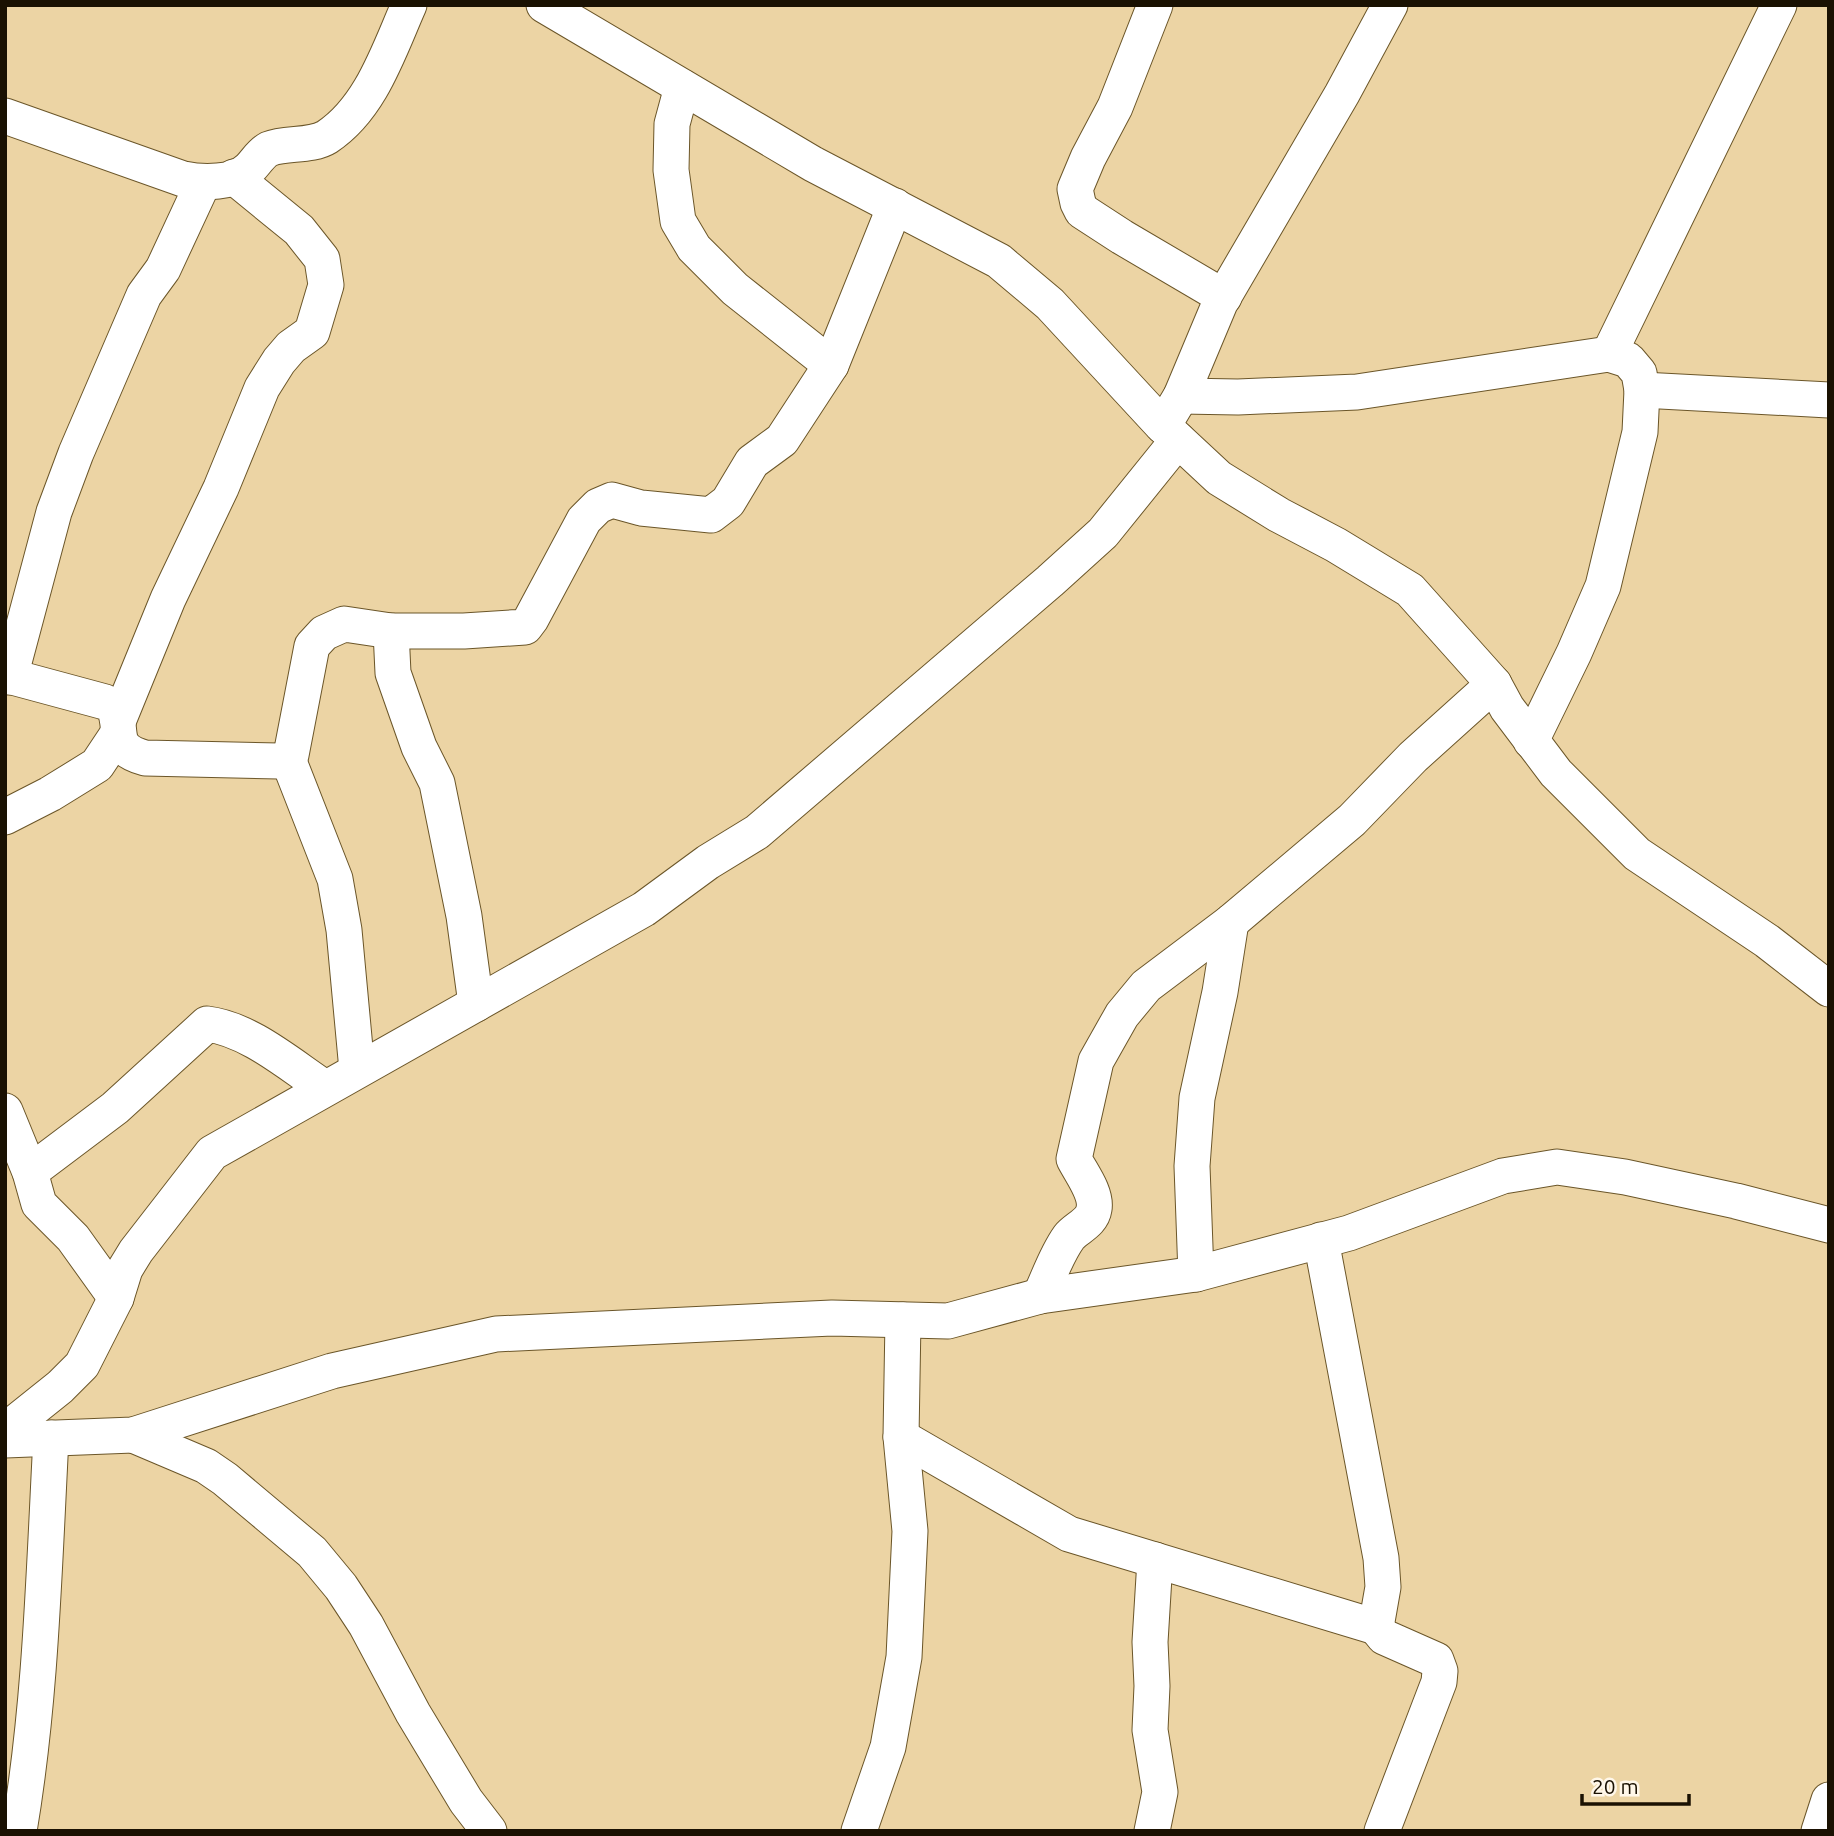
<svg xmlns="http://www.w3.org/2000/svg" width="1834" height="1836" font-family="Ubuntu,sans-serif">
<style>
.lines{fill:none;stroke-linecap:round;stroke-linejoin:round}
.street-casing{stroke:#6b5629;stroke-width:37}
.street{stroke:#fff;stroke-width:35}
</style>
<rect width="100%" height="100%" fill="#ecd4a4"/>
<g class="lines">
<defs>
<g id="street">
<polyline points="544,5 813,164 999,261 1050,304 1161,424 1219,478 1279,515 1336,545 1410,590 1494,684 1507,708 1556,773 1637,854 1767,941 1829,989"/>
<polyline points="1155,5 1115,107 1088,158 1075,189 1078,203 1082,211 1122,237 1224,297"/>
<polyline points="682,87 672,124 671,170 678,221 694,248 735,289 831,365"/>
<path d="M5,116l178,63c20,4 51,5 67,-11 6,-6 11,-15 19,-19 17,-7 42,-2 58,-12 44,-29 62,-87 82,-132"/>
<polyline points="1642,390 1829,400"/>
<polyline points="1181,396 1238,397 1357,392 1609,354"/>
<polyline points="1163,426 1181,396 1220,303 1342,94 1390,5"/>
<polyline points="391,631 393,673 419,747 437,783 464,916 476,1004"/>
<path d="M5,675l100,27 9,5c10,25 -5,41 31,51l134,3 9,-2 3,-4 21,-109 12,-13 20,-9 47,7h73l61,-4 6,-8 53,-99 14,-14 14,-6 29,8 70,7 17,-13 24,-40 30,-22 49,-75 64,-159"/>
<polyline points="10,677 54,512 76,453 144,295 163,269 203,183"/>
<polyline points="119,719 168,599 221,488 262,388 279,361 291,347 312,332 326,285 322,259 299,230 234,177"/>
<polyline points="1531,741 1574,653 1603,586 1640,432 1642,390 1639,373 1628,360 1609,354 1779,5"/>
<polyline points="288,759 335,879 344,930 357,1070"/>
<polyline points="5,817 50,794 97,765 117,735"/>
<polyline points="5,1111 30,1172 39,1204 73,1238 116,1298"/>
<path d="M30,1172l85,-64 92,-84c42,5 83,41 118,64"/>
<polyline points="1321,1240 1381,1558 1383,1587 1376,1627 1384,1637 1436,1660 1440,1671 1439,1682 1382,1831"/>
<polyline points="1196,1274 1192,1166 1197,1098 1220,992 1231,922"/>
<path d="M1040,1296c9,-19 16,-41 29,-59 7,-9 23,-14 25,-28 3,-16 -13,-36 -20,-50l22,-98 26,-46 24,-29 85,-64 121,-102 61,-63 81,-73"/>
<polyline points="5,1431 60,1387 82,1365 116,1298 125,1269 136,1251 212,1153 644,909 708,862 757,832 1050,581 1103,533 1178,440"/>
<polyline points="133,1435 206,1466 225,1479 312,1552 341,1587 366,1625 413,1713 466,1801 489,1831"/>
<polyline points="901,1437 1069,1534 1376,1627"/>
<polyline points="5,1440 133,1435 332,1371 496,1334 832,1318 948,1321 1040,1296 1196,1274 1349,1233 1503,1176 1557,1167 1625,1177 1736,1201 1829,1225"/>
<path d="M19,1831c22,-130 25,-262 32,-393"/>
<polyline points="859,1831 888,1747 904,1657 910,1531 901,1437 903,1320"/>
<polyline points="1152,1831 1160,1792 1150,1730 1152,1686 1150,1642 1155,1560"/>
<polyline points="1819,1831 1829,1800"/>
</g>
</defs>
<use href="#street" class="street-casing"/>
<use href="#street" class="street"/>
</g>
<rect width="1834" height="1836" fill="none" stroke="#1a1102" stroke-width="14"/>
<path d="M1582 1794v10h107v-10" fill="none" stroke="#1a1102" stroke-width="3.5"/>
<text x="1592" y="1794" font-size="21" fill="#1a1102" stroke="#fff7e9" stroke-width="5" paint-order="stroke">20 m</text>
</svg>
